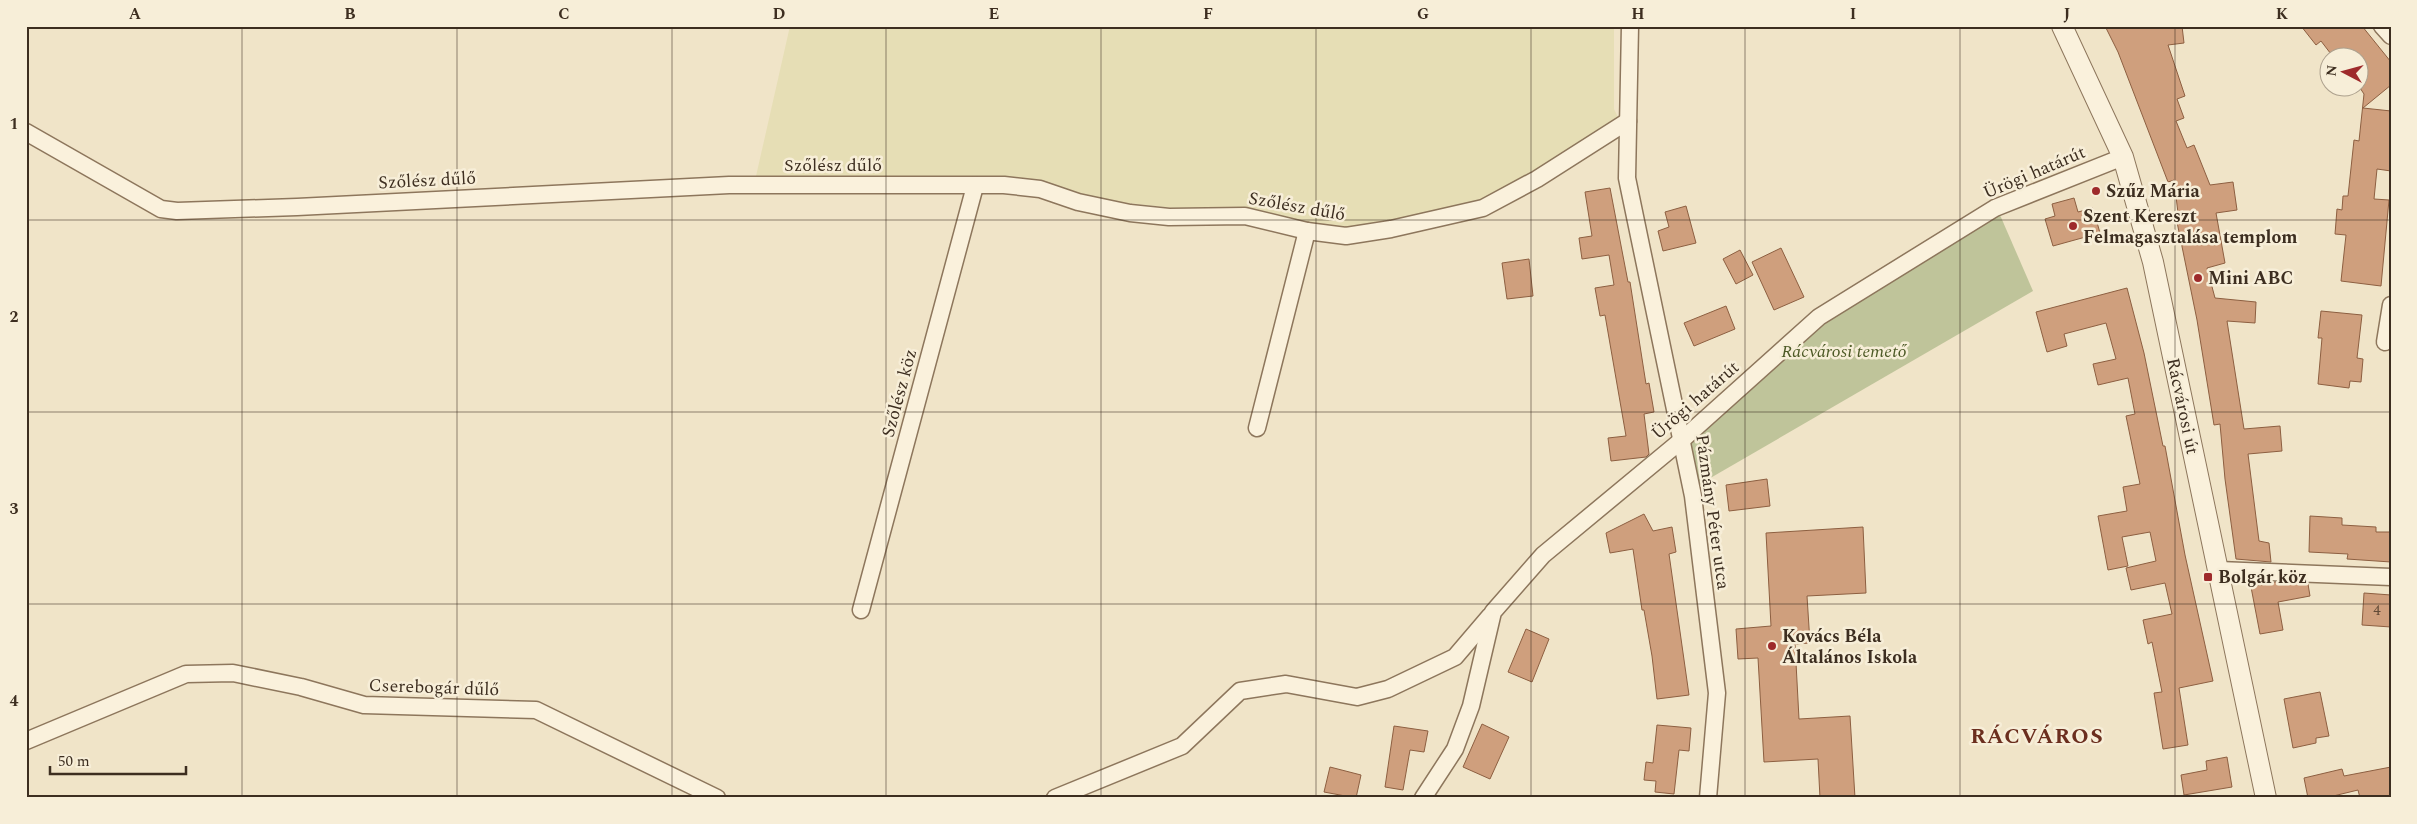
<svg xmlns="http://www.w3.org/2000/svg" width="2417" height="824" font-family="Spectral,serif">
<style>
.farmland{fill:#e6deb5}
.cemetery{fill:#bfc49a}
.building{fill:#cf9f7d;stroke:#8d5f41}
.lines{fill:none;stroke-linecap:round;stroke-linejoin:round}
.minor-casing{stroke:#8d765c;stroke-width:19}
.tertiary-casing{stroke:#8d765c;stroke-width:22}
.minor{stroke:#faf1dc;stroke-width:16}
.tertiary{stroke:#faf1dc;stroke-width:20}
.grid{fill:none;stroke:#3d2e20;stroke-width:1;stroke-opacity:0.55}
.poi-dot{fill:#9e2a2b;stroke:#f7eed8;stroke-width:2}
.labels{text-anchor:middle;stroke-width:5;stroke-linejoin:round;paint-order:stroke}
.number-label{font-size:15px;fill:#624a37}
.street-label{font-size:18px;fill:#3d2e20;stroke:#f7eed8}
.poi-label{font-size:18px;font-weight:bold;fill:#3d2e20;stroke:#f7eed8;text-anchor:start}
.park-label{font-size:18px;font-style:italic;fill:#4d5a26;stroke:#f7eed8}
.district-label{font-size:22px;font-weight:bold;letter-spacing:1px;fill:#6b2e1e;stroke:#f7eed8}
.neatline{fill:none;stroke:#3d2e20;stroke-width:2}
.grid-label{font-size:16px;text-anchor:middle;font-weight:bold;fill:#3d2e20}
</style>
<rect width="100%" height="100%" fill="#f0e4c8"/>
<polygon class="farmland" points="790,26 1614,26 1614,109 1622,125 1474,211 1330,234 1245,216 975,186 754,185"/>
<polygon class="cemetery" points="2000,215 2033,291 1700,484 1687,436 1819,317"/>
<g class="building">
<polygon points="2105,26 2182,26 2184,43 2168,45 2185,96 2177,99 2184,118 2176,121 2187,148 2194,145 2210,185 2233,182 2237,210 2216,213 2225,263 2207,268 2215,298 2256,302 2255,323 2227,321 2244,429 2280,426 2282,451 2248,454 2259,541 2269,543 2271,562 2236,559 2225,479 2220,424 2214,425 2197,320 2177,222 2179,221 2174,180 2168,182 2118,52"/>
<polygon points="2301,26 2362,26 2391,62 2391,85 2363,108 2391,111 2391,171 2377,169 2374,199 2389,200 2381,286 2341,281 2346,235 2335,234 2337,209 2342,210 2343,196 2348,196 2354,140 2359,141 2364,94 2360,88 2360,58 2334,58 2321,41 2316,45"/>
<polygon points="1610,188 1628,282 1630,282 1646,384 1649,383 1654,412 1644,414 1649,454 1646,457 1611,461 1608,438 1626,436 1605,315 1600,316 1595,288 1614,285 1609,255 1582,259 1579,238 1592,236 1585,192"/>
<polygon points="2074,198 2078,212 2093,208 2100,233 2053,246 2045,219 2055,216 2052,204"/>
<polygon points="1686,206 1696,243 1663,251 1658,231 1669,227 1665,212"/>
<polygon points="1781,248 1804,297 1774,310 1752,262"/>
<polygon points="1740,250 1753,275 1736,284 1723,259"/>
<polygon points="1529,259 1533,296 1507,299 1502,263"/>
<polygon points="2127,288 2144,353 2163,446 2165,446 2185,555 2213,681 2179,688 2188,745 2163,749 2154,693 2162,692 2152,642 2148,644 2143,620 2172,614 2165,583 2131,590 2126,568 2156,561 2150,532 2122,537 2128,566 2108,570 2098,516 2127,511 2123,487 2140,484 2126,416 2135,414 2128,378 2098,385 2093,364 2116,359 2106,323 2064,334 2067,346 2047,352 2036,312"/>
<polygon points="1726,306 1735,329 1694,346 1684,323"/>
<polygon points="2321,311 2362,315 2357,358 2363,359 2361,382 2350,381 2349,388 2318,384 2322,338 2318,338"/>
<polygon points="1767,479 1770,506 1729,511 1726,485"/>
<polygon points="1644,514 1653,531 1672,527 1676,552 1669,554 1689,695 1657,699 1652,656 1644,610 1642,610 1633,549 1610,553 1606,533"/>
<polygon points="2310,516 2342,518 2342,525 2376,527 2376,532 2391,532 2391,562 2347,559 2348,554 2309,552"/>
<polygon points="1863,527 1866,593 1807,596 1810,643 1795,644 1799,719 1850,716 1855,798 1820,798 1818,759 1764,762 1758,658 1738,659 1736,629 1771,626 1766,533"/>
<polygon points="2275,582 2308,584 2310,596 2278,602 2283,630 2260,634 2251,587"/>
<polygon points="2364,593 2391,595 2391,627 2362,625"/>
<polygon points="1526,629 1549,639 1532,682 1508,672"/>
<polygon points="2320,692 2329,736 2316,738 2316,743 2293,748 2284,699"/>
<polygon points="1482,724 1509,737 1490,779 1463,767"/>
<polygon points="1657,725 1691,728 1689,751 1679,750 1674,794 1655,792 1656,781 1644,780 1646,762 1653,763"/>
<polygon points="1394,726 1428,731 1424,752 1410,750 1403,790 1385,787"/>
<polygon points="2227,757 2232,787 2184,795 2181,775 2207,770 2206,761"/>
<polygon points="1330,767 1361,775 1356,798 1324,792"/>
<polygon points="2391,767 2391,798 2360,798 2358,790 2325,798 2308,798 2304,778 2342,769 2344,776"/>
</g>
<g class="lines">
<defs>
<g id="minor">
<polyline points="1630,26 1627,178 1693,496 1717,693 1708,798"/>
<polyline points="2382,26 2391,36"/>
<polyline points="26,132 161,209 177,211 297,207 729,185 1004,185 1040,189 1078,202 1130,213 1169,217 1245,216 1307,231 1346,236 1391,229 1483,208 1537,179 1628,121"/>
<polyline points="2385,342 2391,305"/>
<polyline points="1257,428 1307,231"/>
<polyline points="2219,570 2391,577"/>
<polyline points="861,610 975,186"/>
<polyline points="26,741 186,674 233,673 301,687 364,705 536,710 717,798"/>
<polyline points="1055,798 1182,746 1240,691 1286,684 1357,697 1388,689 1455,657 1490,616"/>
<polyline points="1423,798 1455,749 1471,706 1493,612 1543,555 1683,439 1819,317 1995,208 2123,157"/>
</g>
<polyline id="tertiary" points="2062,26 2123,157 2153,262 2266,798"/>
</defs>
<use href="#minor" class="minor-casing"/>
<use href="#tertiary" class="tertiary-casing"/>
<use href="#minor" class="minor"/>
<use href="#tertiary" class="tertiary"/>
</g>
<path class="grid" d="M242,26v772M457,26v772M672,26v772M886,26v772M1101,26v772M1316,26v772M1531,26v772M1745,26v772M1960,26v772M2175,26v772M26,220h2365M26,412h2365M26,604h2365"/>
<g class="poi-dot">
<circle cx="2096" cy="191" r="5"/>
<circle cx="2073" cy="226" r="5"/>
<circle cx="2198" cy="278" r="5"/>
<rect x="2203" y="572" width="10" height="10" rx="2.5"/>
<circle cx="1772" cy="646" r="5"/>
</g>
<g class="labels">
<g class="number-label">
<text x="2377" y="615">4</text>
</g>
<g class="street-label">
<text x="833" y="171">Szőlész dűlő</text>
<text transform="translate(2034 172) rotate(-23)" y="6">Ürögi határút</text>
<text transform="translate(427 180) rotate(-3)" y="6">Szőlész dűlő</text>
<text transform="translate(1297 206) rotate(10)" y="6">Szőlész dűlő</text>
<text transform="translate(899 393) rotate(-75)" y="6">Szőlész köz</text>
<text transform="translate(1695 400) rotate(-41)" y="6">Ürögi határút</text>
<text transform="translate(2183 406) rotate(78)" y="6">Rácvárosi út</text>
<text transform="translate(1713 512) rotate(82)" y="6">Pázmány Péter utca</text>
<text transform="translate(434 687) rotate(2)" y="6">Cserebogár dűlő</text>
</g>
<g class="poi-label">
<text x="2106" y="197">Szűz Mária</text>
<text x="2083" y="222">Szent Kereszt<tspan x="2083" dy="21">Felmagasztalása templom</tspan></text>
<text x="2208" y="284">Mini ABC</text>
<text x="2218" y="583">Bolgár köz</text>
<text x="1782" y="642">Kovács Béla<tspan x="1782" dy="21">Általános Iskola</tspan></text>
</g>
<g class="park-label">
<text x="1844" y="357">Rácvárosi temető</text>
</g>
<g class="district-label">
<text x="2037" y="743">RÁCVÁROS</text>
</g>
</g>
<rect width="2417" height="824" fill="none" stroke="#f7eed8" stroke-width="55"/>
<g transform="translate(2344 72) rotate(276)"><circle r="24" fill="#f7eed8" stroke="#ada18e"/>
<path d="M0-4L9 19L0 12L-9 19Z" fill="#9e2a2b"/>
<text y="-8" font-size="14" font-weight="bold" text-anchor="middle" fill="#3d2e20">N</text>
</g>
<path d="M50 766v8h136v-8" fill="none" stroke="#3d2e20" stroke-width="2.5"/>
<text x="58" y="766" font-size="15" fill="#3d2e20" stroke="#f7eed8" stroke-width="4" paint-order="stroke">50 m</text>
<rect x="28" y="28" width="2362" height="768" class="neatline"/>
<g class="grid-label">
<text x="135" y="19">A</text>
<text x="350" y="19">B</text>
<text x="564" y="19">C</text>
<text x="779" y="19">D</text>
<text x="994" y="19">E</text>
<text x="1208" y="19">F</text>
<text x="1423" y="19">G</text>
<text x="1638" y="19">H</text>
<text x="1853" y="19">I</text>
<text x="2067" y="19">J</text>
<text x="2282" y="19">K</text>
<text x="14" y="129">1</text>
<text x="14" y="322">2</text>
<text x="14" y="514">3</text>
<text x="14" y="706">4</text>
</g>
</svg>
